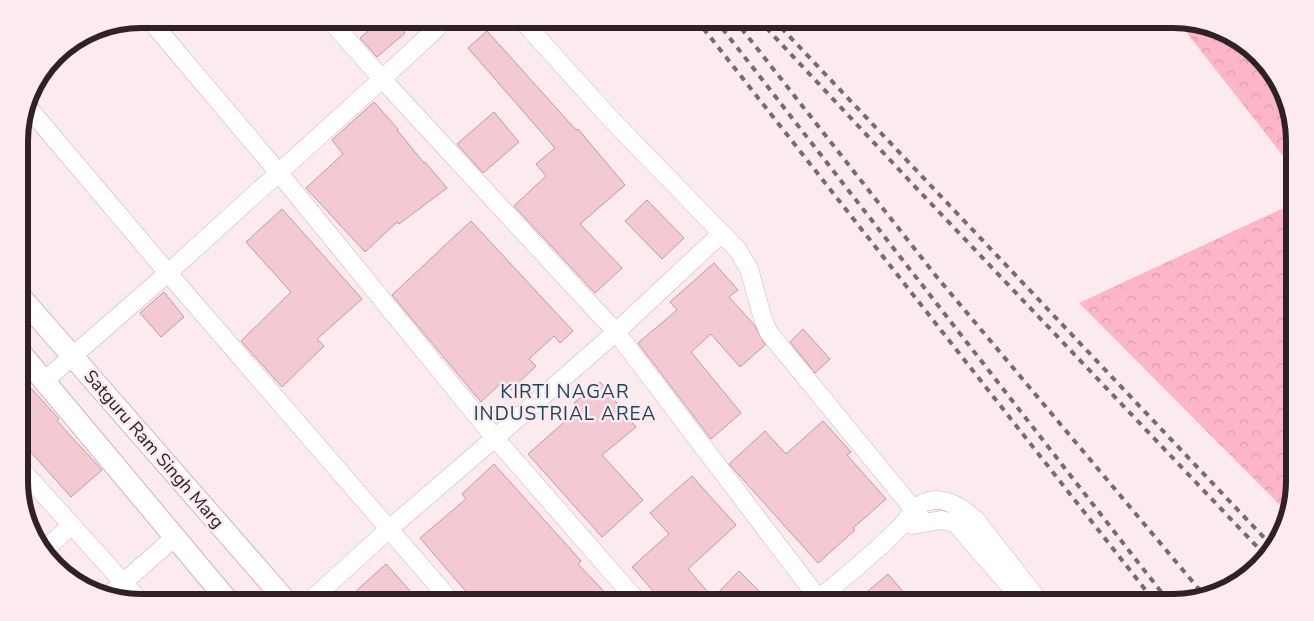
<svg xmlns="http://www.w3.org/2000/svg" width="1314" height="621" font-family="'Nunito Sans',sans-serif">
<style>
.park{fill:url(#park-crowns)}
.building{fill:#f3c9d3;stroke:#be9aa3}
.lines{fill:none;stroke-linecap:round;stroke-linejoin:round}
.minor-casing{stroke:#d6b1ba;stroke-width:19}
.major-casing{stroke:#d6b1ba;stroke-width:23}
.minor{stroke:#fff;stroke-width:18}
.major{stroke:#fff;stroke-width:21}
.rail{stroke:#796a6e;stroke-width:4;stroke-dasharray:6 6;stroke-linecap:butt}
.labels{text-anchor:middle;stroke-width:5;stroke-linejoin:round;paint-order:stroke}
.street-label{font-size:18px;fill:#2f2124;stroke:#fbebef}
.neighbourhood-label{font-size:19px;letter-spacing:1px;fill:#164659;stroke:#fbebef}
.rim{fill:none;stroke:#2f2124;stroke-width:6}
</style>
<defs>
<pattern id="park-crowns" width="20" height="18" patternUnits="userSpaceOnUse" patternTransform="scale(1.25)"><rect width="20" height="18" fill="#fdb6c9"/><path d="M2 6a3 3 0 1 1 6 0M12 15a3 3 0 1 1 6 0" fill="none" stroke="#d99cac"/></pattern>
</defs>
<rect width="100%" height="100%" fill="#fbebef"/>
<g class="park">
<polygon points="1176,19 1220,28 1270,67 1294,125 1294,170"/>
<polygon points="1294,203 1295,481 1291,503 1283,508 1079,303"/>
</g>
<g class="building">
<polygon points="382,19 394,19 405,33 377,57 360,38"/>
<polygon points="487,31 576,130 578,129 625,185 580,224 622,268 595,293 514,206 546,176 536,164 555,148 468,48"/>
<polygon points="374,102 398,129 397,130 424,163 425,162 447,188 399,224 397,222 365,252 306,188 343,154 332,140"/>
<polygon points="494,112 519,142 483,173 457,144"/>
<polygon points="647,200 684,238 662,259 625,221"/>
<polygon points="282,209 362,299 317,339 324,346 282,387 241,341 291,292 246,242"/>
<polygon points="471,221 573,331 560,343 554,336 529,359 536,366 511,390 502,382 481,402 392,295"/>
<polygon points="714,263 738,290 729,297 755,326 765,345 740,367 711,334 691,352 741,413 711,439 638,343 677,310 670,302"/>
<polygon points="164,292 184,317 161,337 140,313"/>
<polygon points="803,329 830,359 815,373 790,342"/>
<polygon points="20,376 59,419 57,421 102,470 71,497 29,450 31,449 20,437"/>
<polygon points="600,382 636,427 602,455 643,500 602,537 528,454 579,409 574,403"/>
<polygon points="823,421 851,452 847,455 886,499 853,528 855,530 818,563 729,464 765,431 786,454"/>
<polygon points="494,464 581,561 578,564 614,602 475,602 420,538 466,499 462,494"/>
<polygon points="692,476 736,525 688,569 713,598 739,571 759,591 748,602 663,602 632,567 669,534 650,513"/>
<polygon points="386,564 420,602 344,602"/>
<polygon points="888,574 912,602 855,602"/>
</g>
<g class="lines">
<defs>
<g id="minor">
<polyline points="149,19 279,173 495,438 638,602"/>
<polyline points="329,19 382,79 616,332 821,602"/>
<polyline points="521,19 609,117 737,249 749,269 763,319 769,333 924,522"/>
<polyline points="26,105 168,273 452,602"/>
<polyline points="44,381 168,273 382,79 437,28 429,19"/>
<polyline points="20,468 141,602"/>
<polyline points="913,525 941,520 955,523 1010,586 1022,602"/>
<polyline points="43,551 71,526"/>
<polyline points="108,596 175,537"/>
<polyline points="309,602 389,529 495,438 616,332 722,233"/>
<path d="M815,602c28,-24 58,-47 84,-74 9,-8 12,-19 24,-25 19,-9 38,4 52,16l65,83"/>
</g>
<g id="major">
<polyline points="19,295 287,602"/>
<polyline points="20,352 229,602"/>
</g>
</defs>
<use href="#minor" class="minor-casing"/>
<use href="#major" class="major-casing"/>
<use href="#minor" class="minor"/>
<use href="#major" class="major"/>
<g class="rail">
<polyline points="696,19 1155,602"/>
<polyline points="715,19 1169,602"/>
<polyline points="734,19 936,276 1203,594"/>
<polyline points="758,19 921,193 1264,554"/>
<polyline points="773,19 1271,545"/>
</g>
</g>
<g class="labels">
<g class="street-label">
<text transform="translate(154 449) rotate(49)" y="6">Satguru Ram Singh Marg</text>
</g>
<g class="neighbourhood-label">
<text x="565" y="398">KIRTI NAGAR<tspan x="565" dy="22">INDUSTRIAL AREA</tspan></text>
</g>
</g>
<path d="M0 0H1314V621H0ZM141 28H1173A113 113 0 0 1 1286 141V481A113 113 0 0 1 1173 594H141A113 113 0 0 1 28 481V141A113 113 0 0 1 141 28Z" fill="#fbebef" fill-rule="evenodd"/>
<path class="rim" d="M141 28H1173A113 113 0 0 1 1286 141V481A113 113 0 0 1 1173 594H141A113 113 0 0 1 28 481V141A113 113 0 0 1 141 28Z"/>
</svg>
